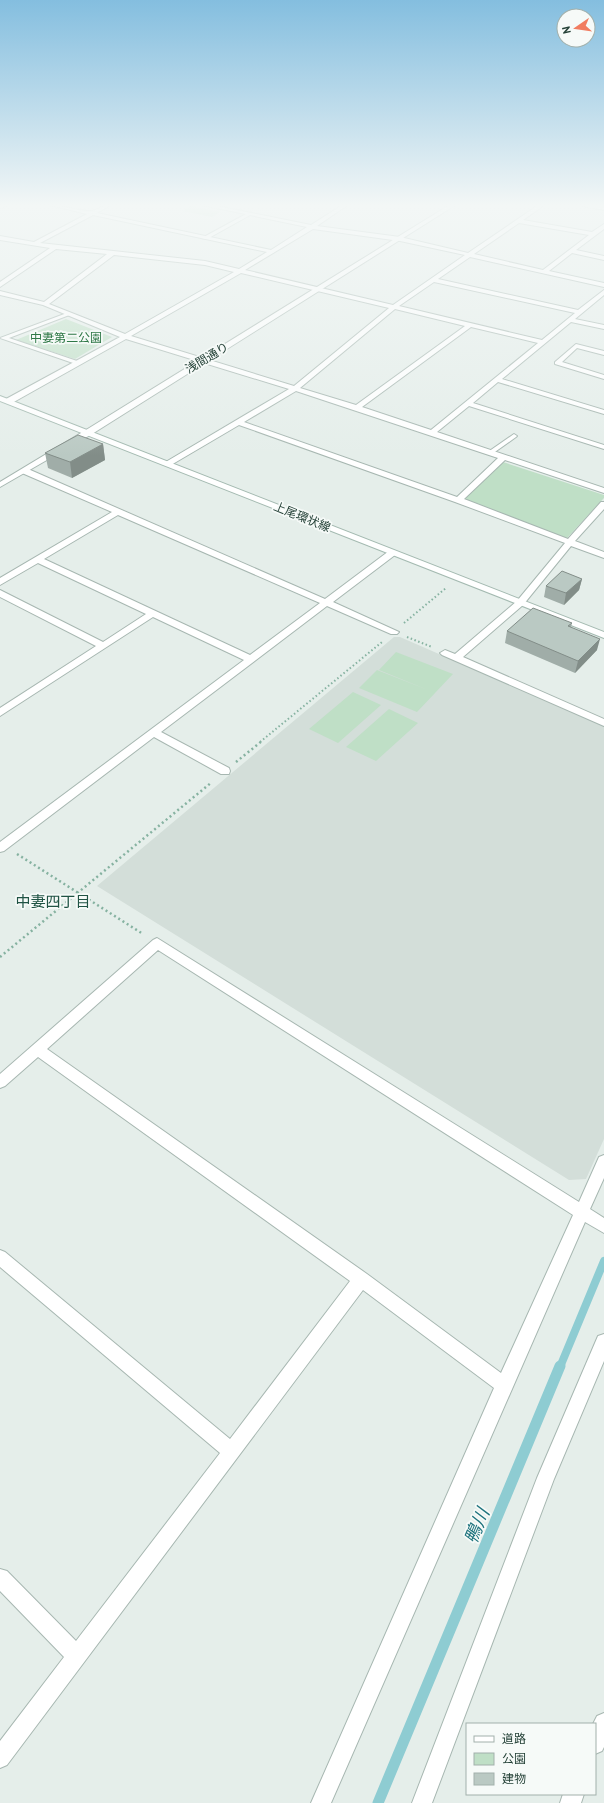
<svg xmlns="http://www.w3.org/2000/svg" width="604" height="1803" font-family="'PT Sans','Noto Sans JP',sans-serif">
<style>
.built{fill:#d3ded9}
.green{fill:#bfdfc6}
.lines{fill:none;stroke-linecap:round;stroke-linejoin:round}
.stream-far1{stroke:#8eccd2;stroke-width:8}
.stream{stroke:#8eccd2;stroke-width:11}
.service-casing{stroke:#a7b7b1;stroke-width:2}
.minor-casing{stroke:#a7b7b1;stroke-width:2}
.tertiary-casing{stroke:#a7b7b1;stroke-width:2}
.secondary-casing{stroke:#a4bab1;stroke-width:2}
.path-far1{stroke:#86b2a1;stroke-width:2;stroke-dasharray:1.5 2.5;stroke-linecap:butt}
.path{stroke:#86b2a1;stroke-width:2.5;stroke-dasharray:2 3;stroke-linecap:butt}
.service{fill:#fff;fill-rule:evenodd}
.minor{fill:#fff;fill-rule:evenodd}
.tertiary{fill:#fff;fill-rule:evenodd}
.secondary{fill:#fff;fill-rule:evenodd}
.wall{fill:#a0ada8}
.shaded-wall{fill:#828d88}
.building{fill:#bac9c3;stroke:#828d88}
.labels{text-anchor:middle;stroke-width:3.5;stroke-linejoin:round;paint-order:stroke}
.far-park-label{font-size:12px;fill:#2e7846;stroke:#f6faf8}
.far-street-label{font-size:12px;fill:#244137;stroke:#f6faf8}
.neighbourhood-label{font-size:15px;fill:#205344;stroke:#f6faf8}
.near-water-label{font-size:18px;font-style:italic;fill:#1e737d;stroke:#f6faf8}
</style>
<rect width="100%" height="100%" fill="#e5eeea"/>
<polygon class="built" points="394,637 400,637 604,726 604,1139 586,1179 569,1180 97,886"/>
<g class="green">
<polygon points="191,206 220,212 212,217 183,211"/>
<polygon points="66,319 112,337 75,359 16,340"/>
<polygon points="503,462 604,495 604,498 567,538 462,500"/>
<polygon points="396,652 453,674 417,712 359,688 377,670 428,690 379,670"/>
<polygon points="353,692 381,705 338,743 309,729"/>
<polygon points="389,709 418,723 376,761 346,747"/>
</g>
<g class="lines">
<polyline class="stream-far1" points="560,1367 604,1261"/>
<polyline class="stream" points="378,1803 560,1366"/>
<defs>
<g id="service">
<polygon points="248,213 252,214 207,239 202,238"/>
<polygon points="67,313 72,314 9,338 80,362 80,364 76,364 0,338"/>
<polygon points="514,434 517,436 516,437 492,454 488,454 488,452"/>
</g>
<g id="minor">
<path d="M46,204c11,0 40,9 46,7 8,-2 12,-7 20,-7l-15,9 174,37 36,-23 -110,-23h10l104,21 33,-21h5l-32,22 83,11 68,16 72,-49h6l-23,16 69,12 12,-8v5l-28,21 28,6v4l-32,-7 -23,18 55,12v4l-134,-30 -32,22 140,31 26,-20v5l-29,24 29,6v4l-33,-7 -69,57 102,31v4l-106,-32 -25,21 131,42v4l-135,-43 -32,26 167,56v5l-99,-33 -41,39 104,40 33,-37h3v7l-29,32 29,11v6l-33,-12 -48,59 -60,52 141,62v7l-162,-71 -2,-2 5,-3 10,4 62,-53 48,-58 -110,-41 -216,-77 -68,40h-6l-1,-2 125,-74 -163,-50 -114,64h-6v-4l114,-62 -77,-32 -43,-10v-4l44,11 63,-48 -51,-5 -56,38v-5l50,-34 -50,-8v-4l34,6 53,-28zM93,215l174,37 -28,17 -34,-8 -165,-18zM519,223l70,12 -46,35 -69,-16zM313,229l87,12 65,14 -72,50 -148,-35zM114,255l91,10 29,7 -109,62 -76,-30zM241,273l148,35 -95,78 -163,-50zM434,282l141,31 -33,27 -143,-34zM395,309l70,17 -109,79 -56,-17zM471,327l67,16 -107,87 -69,-23zM296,391l202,67 -41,39 -213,-75z"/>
<polygon points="576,344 604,351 604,355 577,348 562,362 604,375 604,379 555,364 555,362"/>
<path d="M22,469h6l297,130 64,-48h6l1,2 -1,2 -62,47 66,30 -2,2h-6l-64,-28 -166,126 68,36 1,3 -1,3h-8l-67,-37 -150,114 -4,1v-10l244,-182 -91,-43 -153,99v-8l96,-62 -96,-49v-7l103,52 43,-28 -108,-51 -38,22v-7l112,-66 -90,-39zM118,515l202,88 -70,52 -206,-96z"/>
<path d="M157,938l422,264 20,-45 5,-2v23l-14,31 14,9v15l-19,-11 -254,581h-20l183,-415 -131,-98 -356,475 -7,3v-27l64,-84 -64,-66v-22l7,2 69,70 144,-188 -220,-186v-17l5,2 225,187 120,-158 -312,-224 -33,29 -5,2v-14l153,-134zM158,950l415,265 -72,158 -134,-99 -320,-225z"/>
<polygon points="604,1334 604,1361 554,1479 432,1803 412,1803 537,1478 598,1336"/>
<polygon points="604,1713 604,1747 602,1751 595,1754 595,1724 593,1724 597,1716"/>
<polygon points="563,1794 584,1794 581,1803 560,1803"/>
</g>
<g id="tertiary">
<polygon points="0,204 12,204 0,208"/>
<polygon points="451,204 457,204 92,434 0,487 0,482 86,430"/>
<polygon points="580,204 604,206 604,210 582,206"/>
</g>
<polygon id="secondary" points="0,396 604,632 604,638 0,401"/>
</defs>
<use href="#service" class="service-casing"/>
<use href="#minor" class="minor-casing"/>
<use href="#tertiary" class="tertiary-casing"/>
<use href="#secondary" class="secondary-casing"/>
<g class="path-far1">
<polyline points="404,623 446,588"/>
<polyline points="407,637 432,647"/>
<polyline points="260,742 382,642"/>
</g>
<g class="path">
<polyline points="236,762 262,741"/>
<polyline points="17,854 143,934"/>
<polyline points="0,957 212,782"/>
</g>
<use href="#service" class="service"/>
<use href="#minor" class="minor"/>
<use href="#tertiary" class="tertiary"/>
<use href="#secondary" class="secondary"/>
</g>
<g class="wall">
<polygon points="103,444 105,460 72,478 48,468 45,453"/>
<polygon points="582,579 579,590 564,605 544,597 546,586"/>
<polygon points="572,623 571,627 597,650 575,673 505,643 507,631"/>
</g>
<g class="shaded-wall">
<polygon points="103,444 105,460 72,478 70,462"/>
<polygon points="582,579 579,590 564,605 566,593"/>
<polygon points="600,639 597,650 575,673 578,661"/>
</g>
<g class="building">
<polygon points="78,435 103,444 70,462 45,453"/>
<polygon points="562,571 582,579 566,593 546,586"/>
<polygon points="533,608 572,623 568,626 600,639 578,661 507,631"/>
</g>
<linearGradient id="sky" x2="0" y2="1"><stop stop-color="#84bedf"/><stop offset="0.45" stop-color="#f3f7f6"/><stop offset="1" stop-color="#f3f7f6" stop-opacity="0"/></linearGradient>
<rect width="604" height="456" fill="url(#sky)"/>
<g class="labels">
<g class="far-park-label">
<text x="66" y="342">中妻第二公園</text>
</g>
<g class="far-street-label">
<text transform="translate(207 358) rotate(-31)" y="4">浅間通り</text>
<text transform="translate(302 517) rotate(22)" y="4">上尾環状線</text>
</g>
<g class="neighbourhood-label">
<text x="53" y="907">中妻四丁目</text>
</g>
<g class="near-water-label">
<text transform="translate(477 1526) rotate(-67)" y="6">鴨川</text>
</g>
</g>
<rect x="466" y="1723" width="130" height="72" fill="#f6faf8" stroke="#a2b0ab"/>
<rect x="474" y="1736" width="20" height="6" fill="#ffffff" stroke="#a2b0ab"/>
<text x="502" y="1743" font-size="12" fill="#244137">道路</text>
<rect x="474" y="1753" width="20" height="12" fill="#bfdfc6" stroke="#a2b0ab"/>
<text x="502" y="1763" font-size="12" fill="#244137">公園</text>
<rect x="474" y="1773" width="20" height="12" fill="#bac9c3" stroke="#a2b0ab"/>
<text x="502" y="1783" font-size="12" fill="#244137">建物</text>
<g transform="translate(576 28) rotate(257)"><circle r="19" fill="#f6faf8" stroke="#a2b0ab"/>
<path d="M0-3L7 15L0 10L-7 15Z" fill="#f17c60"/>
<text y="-6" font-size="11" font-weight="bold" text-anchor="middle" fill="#244137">N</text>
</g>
</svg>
